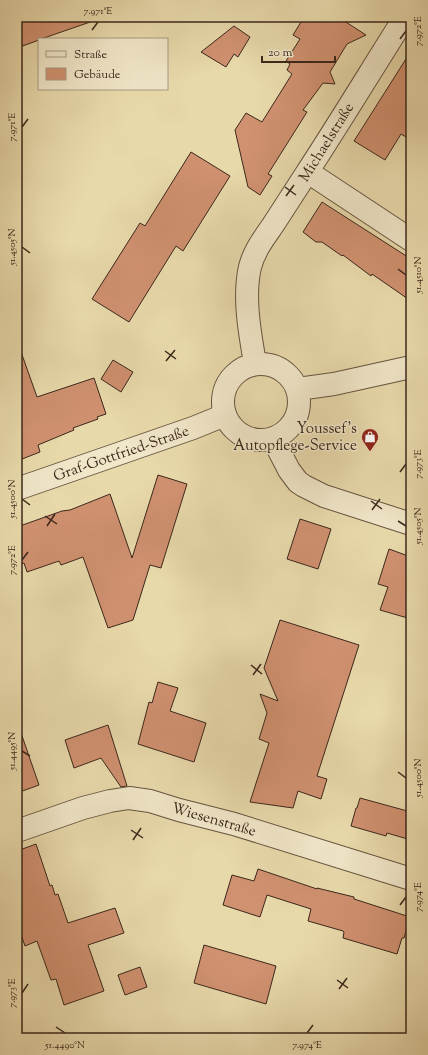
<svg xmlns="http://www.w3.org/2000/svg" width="428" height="1055" font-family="'Sorts Mill Goudy',serif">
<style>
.building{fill:#d09170;stroke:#3b271b}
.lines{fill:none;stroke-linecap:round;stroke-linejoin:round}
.minor-casing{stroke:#66543f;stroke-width:24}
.minor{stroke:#f0e6c8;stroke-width:22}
.ticks{fill:none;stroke:#3b271b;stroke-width:1.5}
.labels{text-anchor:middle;stroke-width:3;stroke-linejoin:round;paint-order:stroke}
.street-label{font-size:15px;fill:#3b271b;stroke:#f0e6c8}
.poi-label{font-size:15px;fill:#3b271b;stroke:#f0e6c8;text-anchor:end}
.neatline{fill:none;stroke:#3b271b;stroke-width:1.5}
.ticks-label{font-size:10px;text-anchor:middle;fill:#3b271b}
</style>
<rect width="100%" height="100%" fill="#e8d9ab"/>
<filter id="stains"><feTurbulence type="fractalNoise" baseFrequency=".005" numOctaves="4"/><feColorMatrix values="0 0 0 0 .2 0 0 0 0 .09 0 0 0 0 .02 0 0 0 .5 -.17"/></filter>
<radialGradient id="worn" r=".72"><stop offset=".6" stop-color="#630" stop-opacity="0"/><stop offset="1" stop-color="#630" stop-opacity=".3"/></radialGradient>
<g class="building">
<polygon points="17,17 95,17 96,20 41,39 39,39 39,40 17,48"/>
<polygon points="304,17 338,17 366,35 347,44 330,72 335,84 323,83 303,110 307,112 268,174 272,176 260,195 248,187 235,130 246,113 262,122 292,74 287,70 290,64 286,61 300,39 293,35"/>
<polygon points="234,26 250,37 238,57 234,54 226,67 201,52"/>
<polygon points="411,51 411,140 401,134 385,160 354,141"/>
<polygon points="191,152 230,176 183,251 176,246 129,322 92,299 140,223 145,226"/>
<polygon points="322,202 411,259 411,301 372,274 371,276 343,255 342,256 322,242 316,242 303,232"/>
<polygon points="17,349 20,349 37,397 94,378 106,414 97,417 98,419 73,428 74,430 38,445 40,452 17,461"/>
<polygon points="113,360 133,372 121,392 101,379"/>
<polygon points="158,475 187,484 161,568 150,565 133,620 108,628 83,557 61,565 59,561 27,572 24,563 22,564 17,550 17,527 62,511 70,510 110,494 132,558"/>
<polygon points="300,519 331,529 318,569 287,559"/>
<polygon points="389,549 411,557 411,619 380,610 388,587 378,584"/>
<polygon points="280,620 359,645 317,776 327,779 321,799 298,791 293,808 250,802 269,743 259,739 267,713 260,694 278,701 264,668"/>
<polygon points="158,682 178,688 170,711 206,723 194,762 138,744 149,702 152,703"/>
<polygon points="108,725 127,786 121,787 101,758 74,768 65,740"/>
<polygon points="17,730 20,730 39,785 17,793"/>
<polygon points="360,798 411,812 411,840 387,833 386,836 351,826 356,808 357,808"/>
<polygon points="36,844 50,886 52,885 55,895 58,894 68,923 115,908 124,933 88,945 104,991 64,1005 56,979 51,980 37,941 25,946 17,923 17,851"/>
<polygon points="258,869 317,889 317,888 354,897 354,899 410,917 404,938 402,938 397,954 343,938 344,932 343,931 308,921 311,909 267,895 260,917 223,905 232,875 254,881"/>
<polygon points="204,945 276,966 266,1004 194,983"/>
<polygon points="140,967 147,987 125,995 118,975"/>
</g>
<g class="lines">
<defs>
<g id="minor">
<polyline points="308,172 411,240"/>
<path d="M255,363c-5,-29 -12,-66 -5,-96 4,-16 14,-29 23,-42 11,-17 22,-34 33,-51 34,-52 66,-105 99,-157"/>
<circle cx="261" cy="402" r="38"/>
<polyline points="298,389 334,384 411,367"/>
<polyline points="273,439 289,470 298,482 304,486 324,496 411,524"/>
<polyline points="17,489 193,428 225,415"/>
<polyline points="17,831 83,808 110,801 129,798 150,801 179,810 234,824 411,879"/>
</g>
</defs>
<use href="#minor" class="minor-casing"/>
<use href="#minor" class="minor"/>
</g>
<path class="ticks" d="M92,30l6,-8M400,39l6,-8M22,127l6,-8M285,187l11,8M286,196l8,-11M22,247l8,6M398,269l8,6M165,351l11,8M166,361l9,-11M400,472l6,-8M22,499l8,6M371,501l11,8M372,510l8,-11M45,516l12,8M398,521l8,5M47,526l8,-12M22,560l6,-8M251,665l11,9M253,675l8,-11M22,751l8,5M398,772l8,6M131,830l12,8M133,840l8,-12M400,905l6,-8M337,980l11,8M339,989l8,-11M22,993l6,-9M56,1027l9,6M307,1033l6,-8"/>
<defs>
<symbol id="shop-pin" viewBox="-11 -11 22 30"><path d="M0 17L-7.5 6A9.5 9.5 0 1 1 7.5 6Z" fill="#8f2418" stroke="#f0e6c8"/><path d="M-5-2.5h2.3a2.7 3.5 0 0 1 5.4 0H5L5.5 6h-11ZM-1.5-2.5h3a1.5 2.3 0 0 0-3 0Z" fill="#fff"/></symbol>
</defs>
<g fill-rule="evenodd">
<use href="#shop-pin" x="360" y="427" width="20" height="27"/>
</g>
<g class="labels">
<g class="street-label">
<text transform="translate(326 142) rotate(-58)" y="5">Michaelstraße</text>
<text transform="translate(121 453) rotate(-19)" y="5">Graf-Gottfried-Straße</text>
<text transform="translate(214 819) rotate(16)" y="5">Wiesenstraße</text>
</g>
<g class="poi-label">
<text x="357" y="433">Youssef's<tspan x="357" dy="17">Autopflege-Service</tspan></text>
</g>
</g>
<rect width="428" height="1055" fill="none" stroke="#e8d9ab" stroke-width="44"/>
<rect x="38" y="38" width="130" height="52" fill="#f0e6c8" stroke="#a89a83"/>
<rect x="46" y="51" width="20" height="6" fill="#f0e6c8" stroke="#a89a83"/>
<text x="74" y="58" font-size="12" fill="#3b271b">Straße</text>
<rect x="46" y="68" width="20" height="12" fill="#d09170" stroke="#a89a83"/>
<text x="74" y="78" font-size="12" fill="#3b271b">Gebäude</text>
<path d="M262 56v6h73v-6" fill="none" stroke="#3b271b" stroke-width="2"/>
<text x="268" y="56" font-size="12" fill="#3b271b" stroke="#f0e6c8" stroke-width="3" paint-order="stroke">20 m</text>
<rect x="22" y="22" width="384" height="1011" class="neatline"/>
<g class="ticks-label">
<text x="98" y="14">7.971°E</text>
<text transform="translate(417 31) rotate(-90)" y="4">7.972°E</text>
<text transform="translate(11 127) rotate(-90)" y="4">7.971°E</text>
<text transform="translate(11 247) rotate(-90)" y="4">51.4505°N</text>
<text transform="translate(417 275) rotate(-90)" y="4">51.4510°N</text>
<text transform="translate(417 464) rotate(-90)" y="4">7.973°E</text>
<text transform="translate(11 499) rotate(-90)" y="4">51.4500°N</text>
<text transform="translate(417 526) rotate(-90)" y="4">51.4505°N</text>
<text transform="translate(11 560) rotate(-90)" y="4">7.972°E</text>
<text transform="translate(11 751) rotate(-90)" y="4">51.4495°N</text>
<text transform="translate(417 778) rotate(-90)" y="4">51.4500°N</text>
<text transform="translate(417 897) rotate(-90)" y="4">7.974°E</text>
<text transform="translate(11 993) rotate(-90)" y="4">7.973°E</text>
<text x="65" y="1048">51.4490°N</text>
<text x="307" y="1048">7.974°E</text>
</g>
<rect width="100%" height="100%" filter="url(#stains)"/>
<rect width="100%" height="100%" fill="url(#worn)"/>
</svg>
